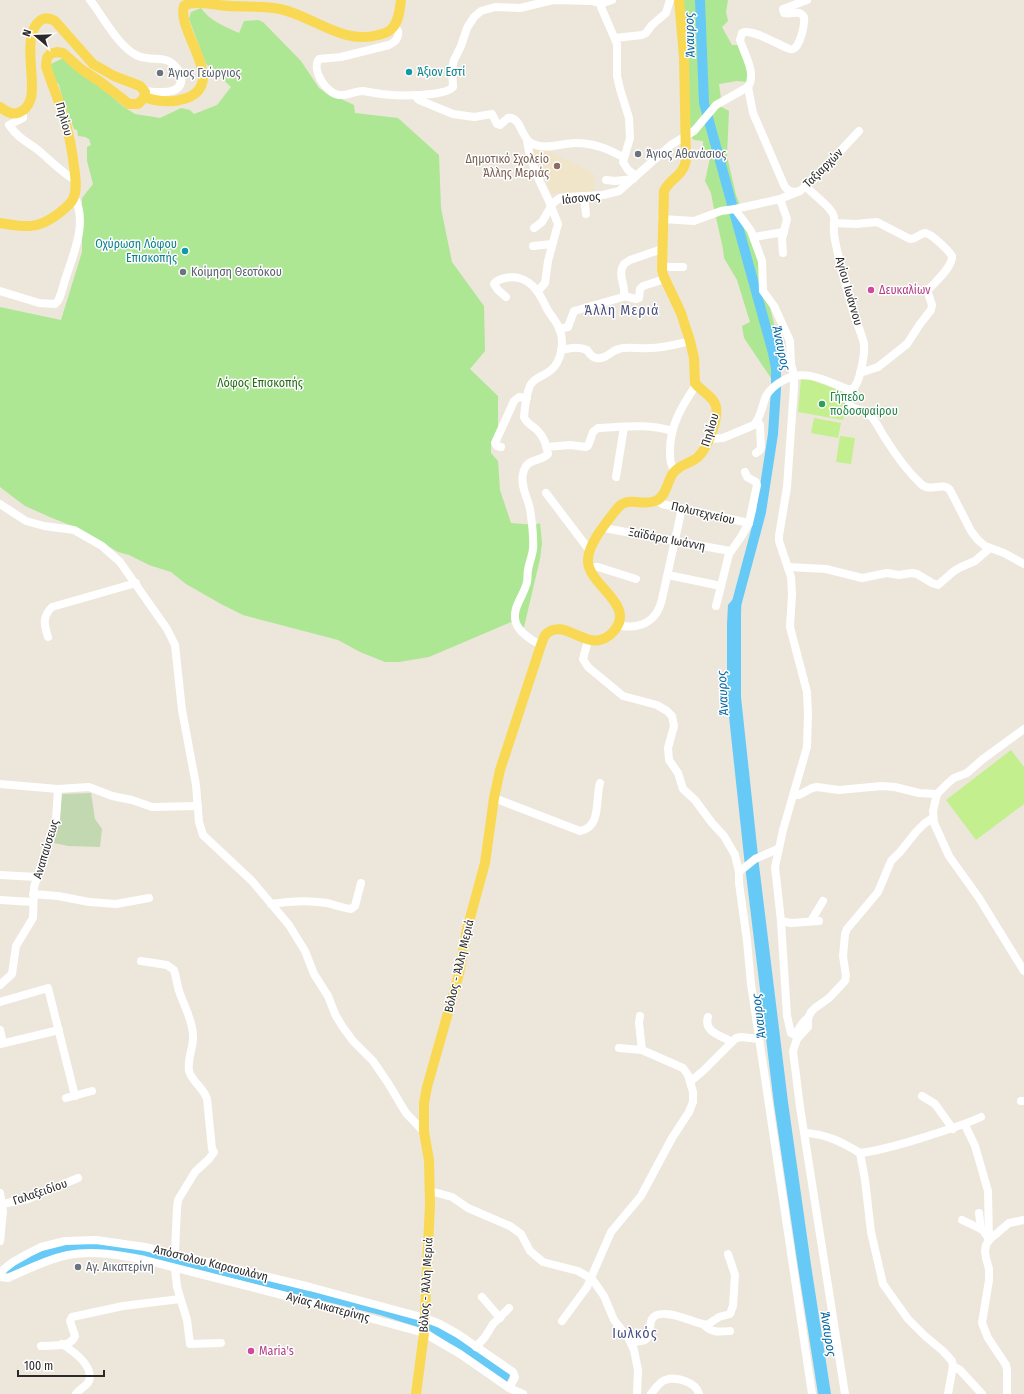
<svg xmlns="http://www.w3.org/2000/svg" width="1024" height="1394" font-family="'Fira Sans Condensed',sans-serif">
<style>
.education{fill:#f0e5c9}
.green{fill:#ade794}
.cemetery{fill:#c2d8b1}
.pitch{fill:#c3ef8f}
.water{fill:#67caf6}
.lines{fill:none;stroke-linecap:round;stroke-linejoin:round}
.river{stroke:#67caf6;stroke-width:10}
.minor{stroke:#fff;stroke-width:8}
.major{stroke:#f9d954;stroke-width:10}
.culture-dot{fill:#0f9aa8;stroke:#fff;stroke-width:1.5}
.worship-dot{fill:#6b7280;stroke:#fff;stroke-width:1.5}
.education-dot{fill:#8d6e63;stroke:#fff;stroke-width:1.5}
.hotel-dot{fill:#d1479c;stroke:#fff;stroke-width:1.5}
.leisure-dot{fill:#2e9e5b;stroke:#fff;stroke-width:1.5}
.labels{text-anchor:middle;stroke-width:3;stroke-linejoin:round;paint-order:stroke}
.culture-label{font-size:12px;fill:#0d838f;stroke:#fff;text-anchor:start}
.worship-label{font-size:12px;fill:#5b616d;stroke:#fff;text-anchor:start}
.street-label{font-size:12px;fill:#2a2a2a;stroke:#fff}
.education-label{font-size:12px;fill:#785e54;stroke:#fff;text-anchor:end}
.hotel-label{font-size:12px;fill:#b23c85;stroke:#fff;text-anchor:start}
.park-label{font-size:12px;fill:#246c15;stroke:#fff}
.leisure-label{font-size:12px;fill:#27864d;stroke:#fff;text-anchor:start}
.water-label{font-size:13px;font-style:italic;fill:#0566a3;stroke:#fff}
.quarter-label{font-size:14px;letter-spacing:1px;fill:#474f7e;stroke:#fff}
</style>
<rect width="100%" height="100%" fill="#ede6db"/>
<polygon class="education" points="532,148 542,149 548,151 594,174 594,193 551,193 546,178 541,178 533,159"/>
<g class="green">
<polygon points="682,0 728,0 726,12 728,21 722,27 732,45 740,45 747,67 747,82 737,81 719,84 721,98 720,106 729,111 727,156 736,195 751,233 784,363 773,381 744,338 742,326 750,322 737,280 724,258 723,249 713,204 711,193 705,181 710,158 703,154 703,141 694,140 691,137"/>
<path d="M201,8c9,13 23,18 38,25l5,-12 14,-1 5,2 38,39 18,27 11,8 11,3 13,6 1,8 43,5 41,37 2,53 11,54 32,44 1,45 -15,18 28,27v33l-7,16v8l7,8 2,29 11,33 24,2 5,-2 2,20 -2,16 -16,68h-3l-3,-4 -7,-1 -82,35 -30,5h-14l-25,-10 -22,-12 -95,-25 -22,-11 -35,-20 -15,-12 -22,-7 -20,-10 -11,-3 -38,-23 -28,-11 -27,-12 -25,-19v-180l61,13 21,-68v-54l11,-14 -6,-23v-14l4,-2 -2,-6 -4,-2 -7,-1 -1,-6 -3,-1 -11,-29 -4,-15 -6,-7 -2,-14 12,-6 34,26 27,23 11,7 25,4 21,-10 9,2 4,4 23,-9 14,-18 -25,-23 -17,-45 2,-7z"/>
</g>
<polygon class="cemetery" points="91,793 95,819 102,829 100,847 68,846 54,843 59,824 62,794"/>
<g class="pitch">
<polygon points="803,377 844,392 846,395 843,420 798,412 801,379"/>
<polygon points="814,418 841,423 838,438 811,433"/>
<polygon points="840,436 855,438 851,464 836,462"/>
<polygon points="1011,750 1024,767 1024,804 976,840 946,800"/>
</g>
<g class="water">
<polygon points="742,588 741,614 741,697 759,865 788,1102 811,1265 831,1394 818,1394 798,1267 774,1104 745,866 727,698 727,624 728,605"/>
<polygon points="102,1242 157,1252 433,1322 511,1373 507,1382 430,1331 380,1315 142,1256 57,1254 6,1274 10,1265 56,1245"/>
</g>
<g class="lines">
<polyline class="river" points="700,0 704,103 773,353 776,368 776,389 773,434 761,512 737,602"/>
<g class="minor">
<path d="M90,0c13,16 28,47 48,56 18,7 29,-5 43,18 4,23 -22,18 -37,17"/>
<polyline points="612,0 603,3 601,7 617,44 617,76 620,89 629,118 630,138 623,162 628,170 636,176"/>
<path d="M394,26l4,5c1,8 -3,11 -9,14l-48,12 -22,2c-8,11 7,34 20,36 8,1 16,-4 24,-4 6,1 12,2 18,3 15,2 63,3 72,-7l-1,-19 2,-8 7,-14 6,-18 7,-11 7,-6 14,-4 25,1 33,-8 39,1 10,3"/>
<polyline points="615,38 642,35 646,33 652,25 666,13 670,0"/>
<path d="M748,87l5,26 31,72c3,6 8,8 15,6"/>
<path d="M417,95v3l2,2 34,14 21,3 18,-3 5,10 3,1 8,-7c13,-2 13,20 23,25 14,8 30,0 45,0 18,0 32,6 47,14"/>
<path d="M23,111v7l-14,7c9,13 17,16 29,25 12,10 23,22 37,30"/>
<polyline points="527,141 530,157 539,180 549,201 558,224 548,261 545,283 538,291"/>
<polyline points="606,180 615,181 633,179"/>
<path d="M806,186c7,9 23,19 27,28 3,6 0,12 1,18 0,6 2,12 3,18 5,22 11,44 17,65 3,9 8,19 10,29 1,9 -4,41 -12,45l-3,16c6,5 14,5 20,9 7,6 11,17 16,24 10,16 22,33 36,46 10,9 21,-3 29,6l21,41 7,9 7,6 19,7 20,11"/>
<polyline points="584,197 586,214"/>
<polyline points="780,199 787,219 782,239 783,253"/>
<polyline points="735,209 780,199 800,191 817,176 859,131"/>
<polyline points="662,219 694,221 721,211 735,209 751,231 762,261 763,291 774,306 790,341 791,364 794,375 794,387 787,487 779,536 779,541 791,577 792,594 790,627 807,692 808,715 807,747 794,792 795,795 799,795 812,788 817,787 839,790 882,786 895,787 919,793 937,794"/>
<path d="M834,223l22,1 21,-2 33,17c6,0 9,-5 15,-6 6,0 24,18 27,23 1,11 -17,26 -24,34v3l4,12 -1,5 -11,14 -13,20 -29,23 -18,6"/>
<path d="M534,228l8,-6 11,-19 7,-5 7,-1 36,-2 16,-4 52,-46 23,-14 22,-26 32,-18c9,-14 -4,-33 -8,-47l2,-7c9,-5 35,11 45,15 2,1 4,2 6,1 7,-2 12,-25 11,-32 -5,-8 -12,-2 -20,-4l-1,-4 24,-9"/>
<polyline points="754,237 784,232"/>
<polyline points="533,246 552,244"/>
<polyline points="662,267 683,267"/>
<path d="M0,291l39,12 16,1 3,-3c4,-8 5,-16 8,-24 8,-25 22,-55 8,-81"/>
<polyline points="624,296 636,299 639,298 640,289 643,286 665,279"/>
<path d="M506,297l-8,-7 -4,-6c4,-6 18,-8 25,-6 15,4 22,18 28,31 4,7 10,13 13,21 4,12 2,31 -9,40 -6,6 -15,6 -20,14 -5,8 -6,23 -7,33 2,6 9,9 13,13 6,6 10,16 11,24 -7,8 -22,3 -25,20 -3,11 5,25 7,35 2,13 4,27 3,40 -1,8 -4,14 -5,21 -1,4 0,8 -1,12 -3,14 -16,26 -11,41 3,9 16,18 25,22"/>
<path d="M559,329l9,-2 6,-16 49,-14c5,-10 -7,-20 1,-33l6,-4 32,-11"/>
<path d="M561,350c10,-2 17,-4 26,0 3,4 4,7 9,8 10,2 14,-7 23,-9 9,-3 21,0 31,-1 14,0 27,-4 40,-7"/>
<path d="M709,439l14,-1 31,-13c7,-8 8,-19 12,-29 5,-8 10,-12 18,-16 21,-12 42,1 63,9h5"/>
<polyline points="501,447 497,446 495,443 514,401 519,397 527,398"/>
<path d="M546,447l24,-2 16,2 2,-1 5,-14 5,-4c24,-1 51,-5 74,3"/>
<polyline points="756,453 760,450 761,447 760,425 757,421"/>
<path d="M675,471c-5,-6 -5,-13 -5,-20 0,-26 12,-45 26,-66"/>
<polyline points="616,477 624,427"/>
<polyline points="546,493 590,551"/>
<polyline points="657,500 662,504 749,523"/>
<polyline points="0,504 26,521 44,526 74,530 102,546 120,562 167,629 175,645 182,710 196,785 199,822 203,835 252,881 289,925 305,951 314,974 328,996 335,1014 342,1026 353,1041 373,1061 388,1083 406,1113 424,1132"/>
<polyline points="604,528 730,551"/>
<polyline points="788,567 826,569 862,578 887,573 899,575 912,573 917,574 932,583 938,585 954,571 961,567 975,561 990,548"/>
<polyline points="589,569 594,567 598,567 636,579"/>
<polyline points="668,575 721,586"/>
<polyline points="716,606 729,554 741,537 749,523 757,485 756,482 747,477 745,472"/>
<path d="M617,625c23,5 40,-3 45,-26l20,-91"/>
<path d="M48,637c-4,-12 -6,-20 4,-30l84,-24"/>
<polyline points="588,640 583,659 588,667 623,696 657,705 667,711 672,716 674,726 668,748 669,760 678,773 683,789 695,800 712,823 724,836 735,855 739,872 739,883 747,941 751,984 812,1394"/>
<polyline points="1024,729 983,759 967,773 954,778 948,783 937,794 933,811 934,823 949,856 979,898 1024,971"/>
<polyline points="0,784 58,789 89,787 112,796 132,800 152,807 198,806"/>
<polyline points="794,792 783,830 775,867 781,921 791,923 819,921"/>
<path d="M494,798l86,33c22,-4 15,-32 20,-48"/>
<polyline points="739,872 755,859 778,849"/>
<polyline points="0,875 37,877"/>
<polyline points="33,894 58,896 89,902 116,904 149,898"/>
<polyline points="0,900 33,902"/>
<path d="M271,904c18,-3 38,-4 56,-1 8,2 16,5 24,6l4,-3 6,-23"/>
<path d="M781,921l6,95 4,17 3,2c6,-5 5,-11 14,-17"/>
<polyline points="811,921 823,901"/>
<path d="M141,961l26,4 7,5c2,7 3,14 5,21 5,15 13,27 14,44 1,12 -6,23 -4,36 3,11 15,17 18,28l5,50 2,3 -5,7 -14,13 -17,28 -1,8 -2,45"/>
<polyline points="0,985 12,974 16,946 33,918 34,887 56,820 58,789"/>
<polyline points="0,1002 48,988 75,1096"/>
<polyline points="640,1016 639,1023 642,1050"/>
<path d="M708,1017c-5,15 14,19 24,25"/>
<polyline points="0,1030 3,1043"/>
<polyline points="0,1044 59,1030"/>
<polyline points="691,1081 703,1071 736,1038 741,1037 759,1039"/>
<polyline points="922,1096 935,1104 953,1129"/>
<polyline points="66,1098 92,1091"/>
<polyline points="1021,1101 1024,1101"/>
<polyline points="965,1125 975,1146 988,1191 989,1240"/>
<path d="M805,1133c21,1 37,9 55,20"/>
<polyline points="430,1191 452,1197 468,1208 510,1226 521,1234 530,1251 543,1262 578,1271 592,1279 604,1296 614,1320 629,1339 634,1350 638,1370 637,1394"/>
<polyline points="0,1193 3,1211 0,1241"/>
<polyline points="2,1204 28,1199 78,1178"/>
<polyline points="979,1213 981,1229"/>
<polyline points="962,1220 983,1230 989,1239"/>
<polyline points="175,1268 177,1287 187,1320 190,1344 221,1343"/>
<polyline points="0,1272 13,1262 29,1253 41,1247 65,1241 96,1240 145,1247 310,1287 425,1318 440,1324 458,1334 513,1372 515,1377 509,1388"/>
<path d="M0,1277l8,1c19,-8 39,-19 60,-23 25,-5 52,0 77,5l195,50 84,23 36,21 49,34 14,6"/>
<polyline points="482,1297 500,1318"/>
<polyline points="562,1321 587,1287 611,1232 641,1196 672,1138 689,1112 693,1102 693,1092 688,1075 683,1068 642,1050 619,1048"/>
<path d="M704,1325c8,8 15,7 26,6"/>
<path d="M631,1343l14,-3 3,-3c3,-6 1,-13 4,-18 8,-14 44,5 55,6l12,-8 11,-3 3,-8 2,-31 -7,-21"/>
<path d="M62,1344c11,7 32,22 27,37 -2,5 -10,8 -13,13"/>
<path d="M41,1346c11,-1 30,2 34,-10l-5,-15 2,-4 51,-11 57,-7"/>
<polyline points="476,1347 485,1337 493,1324 509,1308"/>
<polyline points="953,1366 960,1370 982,1394"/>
<path d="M651,1394c4,-5 8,-12 14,-14 11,-4 31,2 34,14"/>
<polyline points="845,1394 800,1107 793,1051 797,1039 808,1027 808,1018 811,1012 815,1008 829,998 845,981 846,976 843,956 845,934 847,929 878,892 891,861 900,852 916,832 925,823 933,818"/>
<path d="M948,1394l5,-28 -1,-5 -9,-10 -18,-15 -17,-17 -25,-35 -12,-52 -6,-52 -5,-27c24,-3 45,-10 68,-17 18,-6 36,-11 53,-19"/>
<polyline points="1007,1394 1007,1371 1006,1365 988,1338 982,1323 989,1280 989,1269 986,1258 985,1251 986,1245 989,1240 1009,1223 1024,1220"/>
</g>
<g class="major">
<path d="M144,97c14,5 29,6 43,1 41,-16 -11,-66 -3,-92 8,-6 24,-2 35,-1 20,3 41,0 61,4 33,7 62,36 98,26 6,-1 12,-3 16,-9 5,-7 6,-17 7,-26"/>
<path d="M0,107c5,4 13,9 20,5 6,-2 9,-8 11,-14 5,-20 -10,-65 10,-78 5,-3 9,-2 14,1l38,43 21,12 26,10 5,6 -1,6 -6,6h-9l-27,-21 -21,-14 -18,-16 -6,-1 -7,2 -3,4 -1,8c5,17 13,34 18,52 5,15 8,32 10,48 1,10 4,23 -1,33 -3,6 -10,11 -15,15 -21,16 -34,13 -58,9"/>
<path d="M416,1394l8,-61 6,-129 -1,-44 -5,-28v-29l3,-16 32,-113 8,-45 18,-66 9,-65 6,-28 41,-125 4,-10c21,-21 44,24 69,-4 23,-27 -27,-46 -26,-71 0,-16 18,-37 28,-50 12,-16 25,-3 39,-9 12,-4 12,-21 19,-29 7,-8 17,-9 24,-15 9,-8 24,-44 16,-55 -5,-8 -14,-12 -19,-19l-1,-25 -4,-17 -9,-28 -17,-36 -2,-7 2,-79c6,-13 19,-14 22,-31l-2,-103 -5,-57"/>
</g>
</g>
<g class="culture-dot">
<circle cx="409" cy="72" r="4"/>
<circle cx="185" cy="251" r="4"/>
</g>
<g class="worship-dot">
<circle cx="160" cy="73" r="4"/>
<circle cx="638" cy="154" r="4"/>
<circle cx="183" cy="272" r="4"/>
<circle cx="78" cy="1267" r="4"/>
</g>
<circle class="education-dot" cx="557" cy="166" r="4"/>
<g class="hotel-dot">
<circle cx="871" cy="290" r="4"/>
<circle cx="251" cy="1351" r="4"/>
</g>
<circle class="leisure-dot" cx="822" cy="404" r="4"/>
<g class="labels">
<g class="culture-label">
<text x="417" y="76">Άξιον Εστί</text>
<text x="177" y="248" text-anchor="end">Οχύρωση Λόφου<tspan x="177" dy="14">Επισκοπής</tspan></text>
</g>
<g class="worship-label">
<text x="168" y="77">Άγιος Γεώργιος</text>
<text x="646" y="158">Άγιος Αθανάσιος</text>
<text x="191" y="276">Κοίμηση Θεοτόκου</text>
<text x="86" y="1271">Αγ. Αικατερίνη</text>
</g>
<g class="street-label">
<text transform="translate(64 119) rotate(74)" y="4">Πηλίου</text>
<text transform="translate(823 168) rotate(-45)" y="4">Ταξιαρχών</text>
<text transform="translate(581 198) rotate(-6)" y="4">Ιάσονος</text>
<text transform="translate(849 291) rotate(74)" y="4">Αγίου Ιωάννου</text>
<text transform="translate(710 430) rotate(-73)" y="4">Πηλίου</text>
<text transform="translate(703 513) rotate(13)" y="4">Πολυτεχνείου</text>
<text transform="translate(667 539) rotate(11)" y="4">Ξαϊδάρα Ιωάννη</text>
<text transform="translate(46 849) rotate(-73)" y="4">Αναπαύσεως</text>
<text transform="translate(459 966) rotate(-77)" y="4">Βόλος - Άλλη Μεριά</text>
<text transform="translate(40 1192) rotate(-19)" y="4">Γαλαξειδίου</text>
<text transform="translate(211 1263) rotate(14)" y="4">Απόστολου Καραουλάνη</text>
<text transform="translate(426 1285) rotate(-87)" y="4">Βόλος - Άλλη Μεριά</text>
<text transform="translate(328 1307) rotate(15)" y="4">Αγίας Αικατερίνης</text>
</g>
<g class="education-label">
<text x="549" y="163">Δημοτικό Σχολείο<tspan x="549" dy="14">Άλλης Μεριάς</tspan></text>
</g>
<g class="hotel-label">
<text x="879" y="294">Δευκαλίων</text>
<text x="259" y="1355">Maria's</text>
</g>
<g class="park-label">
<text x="260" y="387">Λόφος Επισκοπής</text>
</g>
<g class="leisure-label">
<text x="830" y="401">Γήπεδο<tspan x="830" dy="14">ποδοσφαίρου</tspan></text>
</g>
<g class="water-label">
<text transform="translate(689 35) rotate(-92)" y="5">Άναυρος</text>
<text transform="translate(782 348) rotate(78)" y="5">Άναυρος</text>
<text transform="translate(722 693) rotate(-93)" y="5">Άναυρος</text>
<text transform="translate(758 1016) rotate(-97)" y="5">Άναυρος</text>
<text transform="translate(829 1334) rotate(81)" y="5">Άναυρος</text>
</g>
<g class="quarter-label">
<text x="622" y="315">Άλλη Μεριά</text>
<text x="635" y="1338">Ιωλκός</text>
</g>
</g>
<g transform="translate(36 36) rotate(289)" stroke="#ffffff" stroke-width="3" paint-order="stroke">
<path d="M0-3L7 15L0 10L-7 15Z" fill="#2a2a2a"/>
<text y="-6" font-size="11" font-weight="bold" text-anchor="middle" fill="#2a2a2a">N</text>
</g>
<path d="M18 1370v6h86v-6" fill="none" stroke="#2a2a2a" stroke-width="2"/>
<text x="24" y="1370" font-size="12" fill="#2a2a2a" stroke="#ffffff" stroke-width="3" paint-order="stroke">100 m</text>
</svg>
